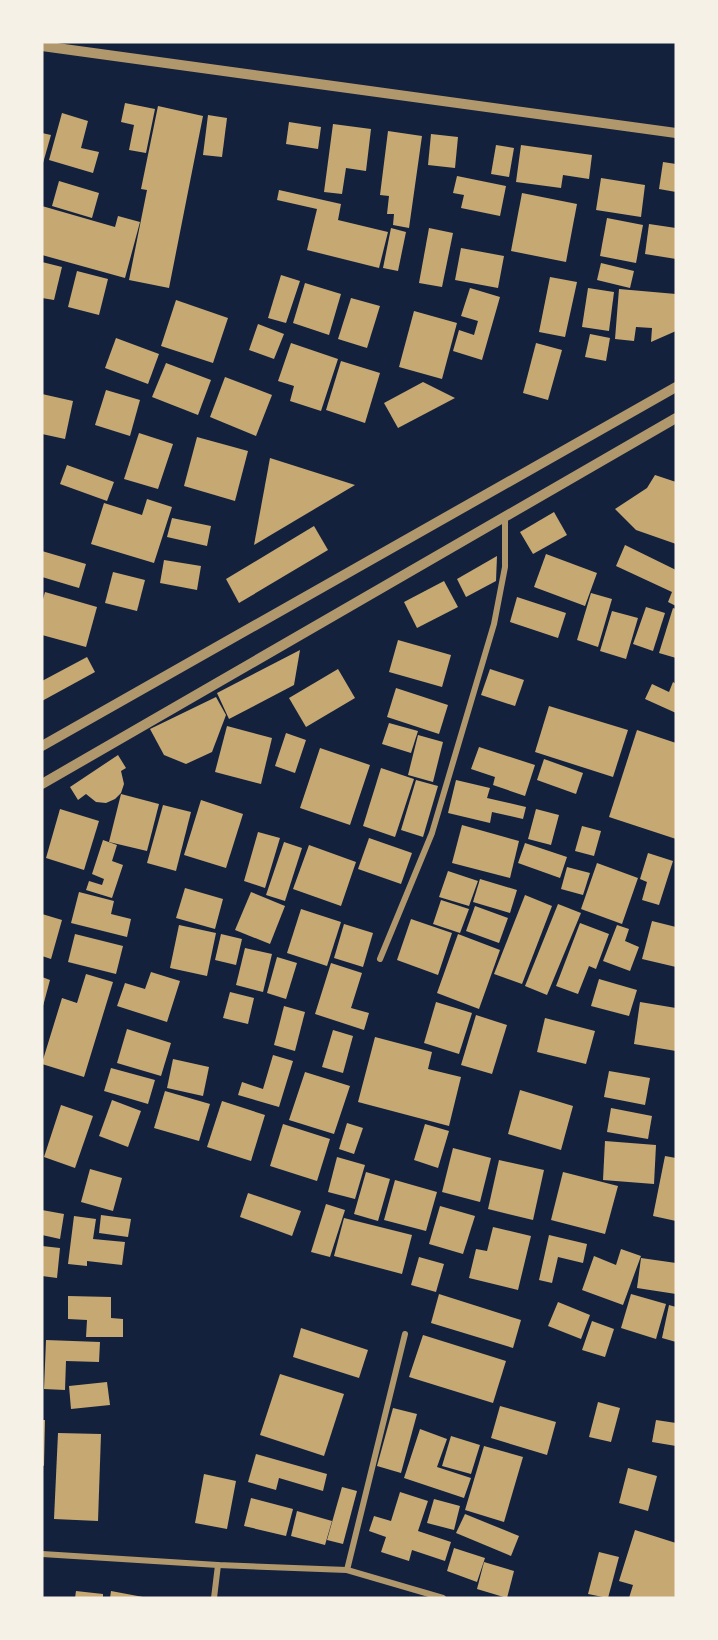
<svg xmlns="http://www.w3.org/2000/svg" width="718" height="1640" font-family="'Source Sans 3',sans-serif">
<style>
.building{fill:#c6a872}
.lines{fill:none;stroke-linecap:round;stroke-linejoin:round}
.minor{stroke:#b1986c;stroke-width:6}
.tertiary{stroke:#b1986c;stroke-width:10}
</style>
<rect width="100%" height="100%" fill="#14213d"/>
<g class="building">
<polygon points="125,103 155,109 146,153 129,150 134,125 121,122"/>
<polygon points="158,106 203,116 169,288 129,280 147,190 141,189"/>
<polygon points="62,113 88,121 81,148 99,152 93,173 49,160"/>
<polygon points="208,115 227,118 222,157 203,155"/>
<polygon points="289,122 321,127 318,149 286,144"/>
<polygon points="333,124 371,129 366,171 346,168 342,194 324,192"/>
<polygon points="388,131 422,136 409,228 393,225 394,214 387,214 389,196 380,195"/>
<polygon points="42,133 51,135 43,163 42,163"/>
<polygon points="431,134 458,137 455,168 428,165"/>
<polygon points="496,145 514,148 509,177 491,174"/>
<polygon points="521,145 592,155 589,179 563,175 561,188 516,182"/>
<polygon points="663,162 676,164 676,192 659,189"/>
<polygon points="457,176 506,186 500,216 461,208 464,195 453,193"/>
<polygon points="601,178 645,185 641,217 596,210"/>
<polygon points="59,181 99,193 92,218 52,206"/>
<polygon points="279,190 341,204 338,220 388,232 379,268 307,250 317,209 277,200"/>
<polygon points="522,193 577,204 566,262 511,251"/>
<polygon points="42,206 115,227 118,216 140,222 125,278 42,255"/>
<polygon points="607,218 643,225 636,263 600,256"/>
<polygon points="649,224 676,228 676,259 645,254"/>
<polygon points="391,228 406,232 398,271 383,268"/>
<polygon points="429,228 453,233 442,287 419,283"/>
<polygon points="461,248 504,256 498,288 455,280"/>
<polygon points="42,262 62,267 54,300 42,298"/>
<polygon points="601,263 634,271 630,288 597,280"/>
<polygon points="77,271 108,279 99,315 68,307"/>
<polygon points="281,275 300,281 286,323 268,318"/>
<polygon points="550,277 577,282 565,337 539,332"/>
<polygon points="305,283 341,294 329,335 293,323"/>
<polygon points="470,288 500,297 482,360 453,351 459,330 474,335 478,321 461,316"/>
<polygon points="588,288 614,292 609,331 582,327"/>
<polygon points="619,289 676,294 676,331 651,342 652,328 636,327 634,341 615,339"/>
<polygon points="351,298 380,306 367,348 338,339"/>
<polygon points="176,300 228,318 213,363 161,346"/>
<polygon points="414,311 457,323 442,379 399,367"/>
<polygon points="258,324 284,334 274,359 249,350"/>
<polygon points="590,334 610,338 606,361 585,357"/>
<polygon points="116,338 159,354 148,384 105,368"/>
<polygon points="291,343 338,359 321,411 290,401 294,386 278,381"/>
<polygon points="536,343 562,350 548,400 523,393"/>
<polygon points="341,361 380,373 365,423 326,410"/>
<polygon points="166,363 211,380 198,415 152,397"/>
<polygon points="225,377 272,395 256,436 210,417"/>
<polygon points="423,382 455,398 398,428 384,403"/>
<polygon points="106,390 140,400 130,436 95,425"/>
<polygon points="42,394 73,401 65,439 42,434"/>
<polygon points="139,433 173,444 158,489 124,479"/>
<polygon points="197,437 248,451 235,501 184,486"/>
<polygon points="270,458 355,485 254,545"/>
<polygon points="67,465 114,482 107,501 60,484"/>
<polygon points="655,475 676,482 676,544 636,530 615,509 647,488"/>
<polygon points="147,499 172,507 154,563 91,544 104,503 142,515"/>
<polygon points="554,512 567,535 533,554 520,532"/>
<polygon points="172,518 211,526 207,546 167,537"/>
<polygon points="314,526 328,550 239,603 226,579"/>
<polygon points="625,545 676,570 676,606 668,602 672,592 616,566"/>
<polygon points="42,551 86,564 79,588 42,577"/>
<polygon points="546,554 597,573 585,606 534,587"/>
<polygon points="497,556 496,581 466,597 457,579"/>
<polygon points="164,560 201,566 197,590 160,583"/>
<polygon points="113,572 145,580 137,611 105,603"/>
<polygon points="444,581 458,607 417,628 404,602"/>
<polygon points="45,592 97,607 86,647 42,635 42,603"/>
<polygon points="591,593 612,599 598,647 577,640"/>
<polygon points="517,597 566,613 558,638 510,622"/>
<polygon points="646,607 665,613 653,651 633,644"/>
<polygon points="673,608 676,609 676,658 659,653"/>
<polygon points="612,611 638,618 626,659 600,651"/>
<polygon points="398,640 451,655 442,687 389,672"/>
<polygon points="300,650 294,685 229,719 217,693"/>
<polygon points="87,657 95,672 42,701 42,681"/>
<polygon points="338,669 355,698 306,727 289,698"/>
<polygon points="490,669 524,680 515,706 481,695"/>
<polygon points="673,682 676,684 676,713 645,699 652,684 669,692"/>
<polygon points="396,688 448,705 439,734 387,717"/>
<polygon points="216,697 226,715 212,752 186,764 164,755 150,729"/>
<polygon points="549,706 628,730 613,777 535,752"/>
<polygon points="389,723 418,731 411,753 382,744"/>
<polygon points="227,726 272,738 261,784 215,772"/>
<polygon points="637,730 676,743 676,839 609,817"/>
<polygon points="286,733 306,740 295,773 275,766"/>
<polygon points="418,735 443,742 433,782 408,775"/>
<polygon points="479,747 535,765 525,796 493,785 495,777 471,769"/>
<polygon points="320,748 370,765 350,825 300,808"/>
<polygon points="118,755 126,768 121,771 124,784 121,793 115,799 106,803 96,802 86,794 78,800 70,787"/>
<polygon points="544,759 583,773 576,794 537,780"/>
<polygon points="381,768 414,779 395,837 363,826"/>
<polygon points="416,780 438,786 423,837 401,830"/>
<polygon points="456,780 490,788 487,798 526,807 523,819 492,812 490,823 448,813"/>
<polygon points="121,794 159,804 147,851 109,842"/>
<polygon points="201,800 243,814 226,868 184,855"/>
<polygon points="163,805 191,812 176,871 147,863"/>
<polygon points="60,809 99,821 84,870 46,858"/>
<polygon points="536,809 559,815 551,845 528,839"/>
<polygon points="462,825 519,841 510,878 452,863"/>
<polygon points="582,826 601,831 594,856 575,851"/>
<polygon points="258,832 280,838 265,888 244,881"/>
<polygon points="369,838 412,853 401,884 358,869"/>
<polygon points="103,840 117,845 112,861 123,865 112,898 86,890 89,881 102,885 104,879 92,874"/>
<polygon points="284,842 302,848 285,901 266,895"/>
<polygon points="525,843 567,857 560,878 518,863"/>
<polygon points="309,845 356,862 341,906 293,889"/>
<polygon points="648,853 673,861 659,905 642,900 647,882 640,879"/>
<polygon points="597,863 638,878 622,924 581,909"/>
<polygon points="567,867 590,873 583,895 561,889"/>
<polygon points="448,871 478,881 469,906 439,897"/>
<polygon points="480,879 517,890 510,913 473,902"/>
<polygon points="185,888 223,899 215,929 176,918"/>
<polygon points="79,892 114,901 111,914 131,919 127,937 71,923"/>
<polygon points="251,892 285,906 270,944 235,930"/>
<polygon points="525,895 552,906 522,984 494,974"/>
<polygon points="441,900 469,909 460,933 433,924"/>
<polygon points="558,904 581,913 547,995 525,986"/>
<polygon points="475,906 508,918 499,943 466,931"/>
<polygon points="301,909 341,922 327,966 287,953"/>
<polygon points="42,914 62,920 51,959 42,956"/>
<polygon points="411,919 452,933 438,975 397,960"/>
<polygon points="652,921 676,927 676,967 642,959"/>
<polygon points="580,923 609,934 596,969 589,966 578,994 556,986"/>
<polygon points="344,924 373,933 363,967 334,958"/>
<polygon points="179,925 216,933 207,976 170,968"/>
<polygon points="617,925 629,929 625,941 639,947 630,971 603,961"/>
<polygon points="75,934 123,946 116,974 68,962"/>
<polygon points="221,934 242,939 236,965 215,960"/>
<polygon points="458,934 500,950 479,1009 437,993"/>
<polygon points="245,948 272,954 263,992 236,985"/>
<polygon points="277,957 297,963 286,999 267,993"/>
<polygon points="331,963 362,973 351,1008 369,1013 364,1030 315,1014"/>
<polygon points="151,972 180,981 167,1022 117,1006 125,983 145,989"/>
<polygon points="86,974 113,982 84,1077 42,1064 42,1063 62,998 77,1003"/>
<polygon points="42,977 50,980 43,1006 42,1006"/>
<polygon points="599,979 637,990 629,1016 591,1006"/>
<polygon points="230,992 254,998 248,1024 223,1018"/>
<polygon points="436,1002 472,1013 459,1054 424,1043"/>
<polygon points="640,1002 676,1008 676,1051 634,1044"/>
<polygon points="284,1006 305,1012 295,1051 274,1045"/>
<polygon points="476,1015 507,1025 492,1074 461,1065"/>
<polygon points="545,1018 595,1031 586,1064 537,1052"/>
<polygon points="127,1029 171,1043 161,1076 117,1063"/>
<polygon points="333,1030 353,1036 343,1073 322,1067"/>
<polygon points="375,1037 432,1052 428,1069 461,1077 449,1126 358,1102"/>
<polygon points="273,1055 293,1061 279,1107 238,1095 242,1082 263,1089"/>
<polygon points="173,1059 209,1067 203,1096 167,1088"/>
<polygon points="111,1068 155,1080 148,1104 104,1091"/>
<polygon points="609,1071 650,1078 645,1105 604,1097"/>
<polygon points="305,1072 350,1086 334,1134 289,1120"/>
<polygon points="520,1090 573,1106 561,1150 508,1134"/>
<polygon points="165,1091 210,1104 199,1141 154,1128"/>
<polygon points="112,1100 141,1111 128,1147 99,1136"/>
<polygon points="222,1101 265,1115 251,1161 207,1147"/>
<polygon points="61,1105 93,1116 75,1168 44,1157"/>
<polygon points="611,1108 652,1116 648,1139 607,1132"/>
<polygon points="347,1123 363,1128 354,1154 339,1149"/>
<polygon points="283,1124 330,1139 317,1181 270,1166"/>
<polygon points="425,1124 449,1131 438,1168 414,1160"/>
<polygon points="605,1141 656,1145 654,1184 603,1180"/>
<polygon points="453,1148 491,1158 480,1202 442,1192"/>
<polygon points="665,1156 676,1158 676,1221 653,1216"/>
<polygon points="337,1157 365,1165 355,1199 328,1192"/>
<polygon points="499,1160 544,1170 533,1220 488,1209"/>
<polygon points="90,1169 122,1178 113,1211 81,1202"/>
<polygon points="366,1172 390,1179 378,1221 354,1214"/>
<polygon points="563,1172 618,1186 605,1234 551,1220"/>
<polygon points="395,1180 437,1192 426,1231 384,1220"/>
<polygon points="248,1193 301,1211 292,1236 240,1217"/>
<polygon points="326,1204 345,1210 330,1257 311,1252"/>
<polygon points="440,1206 475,1216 463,1254 429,1244"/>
<polygon points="42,1210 64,1214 60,1239 42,1235"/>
<polygon points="101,1215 131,1219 128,1237 99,1233"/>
<polygon points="74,1216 96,1219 93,1239 125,1242 122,1265 87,1261 87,1266 68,1264"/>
<polygon points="344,1218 412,1235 402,1274 334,1256"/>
<polygon points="493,1227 531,1236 518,1290 469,1278 476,1249 487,1251"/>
<polygon points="549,1235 587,1244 583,1263 558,1257 552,1283 539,1280"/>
<polygon points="42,1246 60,1248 57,1278 42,1276"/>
<polygon points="621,1249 641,1256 623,1305 582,1290 594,1256 616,1265"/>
<polygon points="419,1257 444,1264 436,1292 411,1285"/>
<polygon points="641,1258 676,1263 676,1294 637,1288"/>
<polygon points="439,1294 521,1320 513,1348 431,1323"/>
<polygon points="631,1294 666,1304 656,1339 621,1328"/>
<polygon points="68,1296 111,1297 111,1318 123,1319 123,1337 86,1337 87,1320 68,1319"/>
<polygon points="558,1302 590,1315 581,1339 548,1326"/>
<polygon points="669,1305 676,1307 676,1342 662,1338"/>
<polygon points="592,1321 614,1329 605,1357 582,1350"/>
<polygon points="301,1328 368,1350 359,1378 293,1357"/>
<polygon points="423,1335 506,1361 493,1403 409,1377"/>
<polygon points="46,1340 100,1342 99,1362 66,1361 65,1390 44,1389"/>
<polygon points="280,1374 344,1394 324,1456 260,1435"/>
<polygon points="107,1382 110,1405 71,1409 69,1386"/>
<polygon points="598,1402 620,1408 611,1442 589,1437"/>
<polygon points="500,1406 556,1422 547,1455 491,1438"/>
<polygon points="393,1408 417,1414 401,1473 377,1466"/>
<polygon points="42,1420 45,1420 44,1466 42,1465"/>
<polygon points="656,1420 676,1423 676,1446 652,1442"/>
<polygon points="420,1429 447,1439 437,1467 471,1478 464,1498 404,1478"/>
<polygon points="58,1433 101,1434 98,1521 54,1519"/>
<polygon points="451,1436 480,1445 471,1474 442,1466"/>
<polygon points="484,1446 523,1457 504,1522 465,1510"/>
<polygon points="256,1454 327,1474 323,1491 279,1478 276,1490 248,1482"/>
<polygon points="628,1468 657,1476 648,1511 619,1503"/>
<polygon points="204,1474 236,1481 227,1529 195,1523"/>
<polygon points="342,1487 357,1491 343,1544 327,1540"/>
<polygon points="400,1492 428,1501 418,1531 451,1542 445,1561 412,1550 409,1561 381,1552 386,1537 369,1531 374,1516 391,1521"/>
<polygon points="251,1498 293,1509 286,1536 244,1526"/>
<polygon points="434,1499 460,1506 454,1530 427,1523"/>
<polygon points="297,1511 332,1521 325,1545 291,1536"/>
<polygon points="465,1514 519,1536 511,1556 456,1533"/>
<polygon points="635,1530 676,1543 676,1598 629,1598 633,1585 619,1581"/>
<polygon points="454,1548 485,1558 477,1582 447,1571"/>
<polygon points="599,1552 619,1557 608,1598 588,1594"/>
<polygon points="484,1562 514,1571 507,1598 477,1589"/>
<polygon points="76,1591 103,1594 103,1598 75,1598"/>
<polygon points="111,1591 143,1597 142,1598 110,1598"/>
</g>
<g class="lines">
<g class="minor">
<polyline points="380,959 432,833 494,624 505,567 505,517"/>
<polyline points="42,1554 218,1565 347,1570 443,1598"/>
<polyline points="347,1570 405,1334"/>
<polyline points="214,1598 218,1565"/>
</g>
<g class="tertiary">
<polyline points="42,46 676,133"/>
<polyline points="42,746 676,387"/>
<polyline points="42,784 676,418"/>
</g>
</g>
<rect width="718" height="1640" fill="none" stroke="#f6f1e7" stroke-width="87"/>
</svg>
